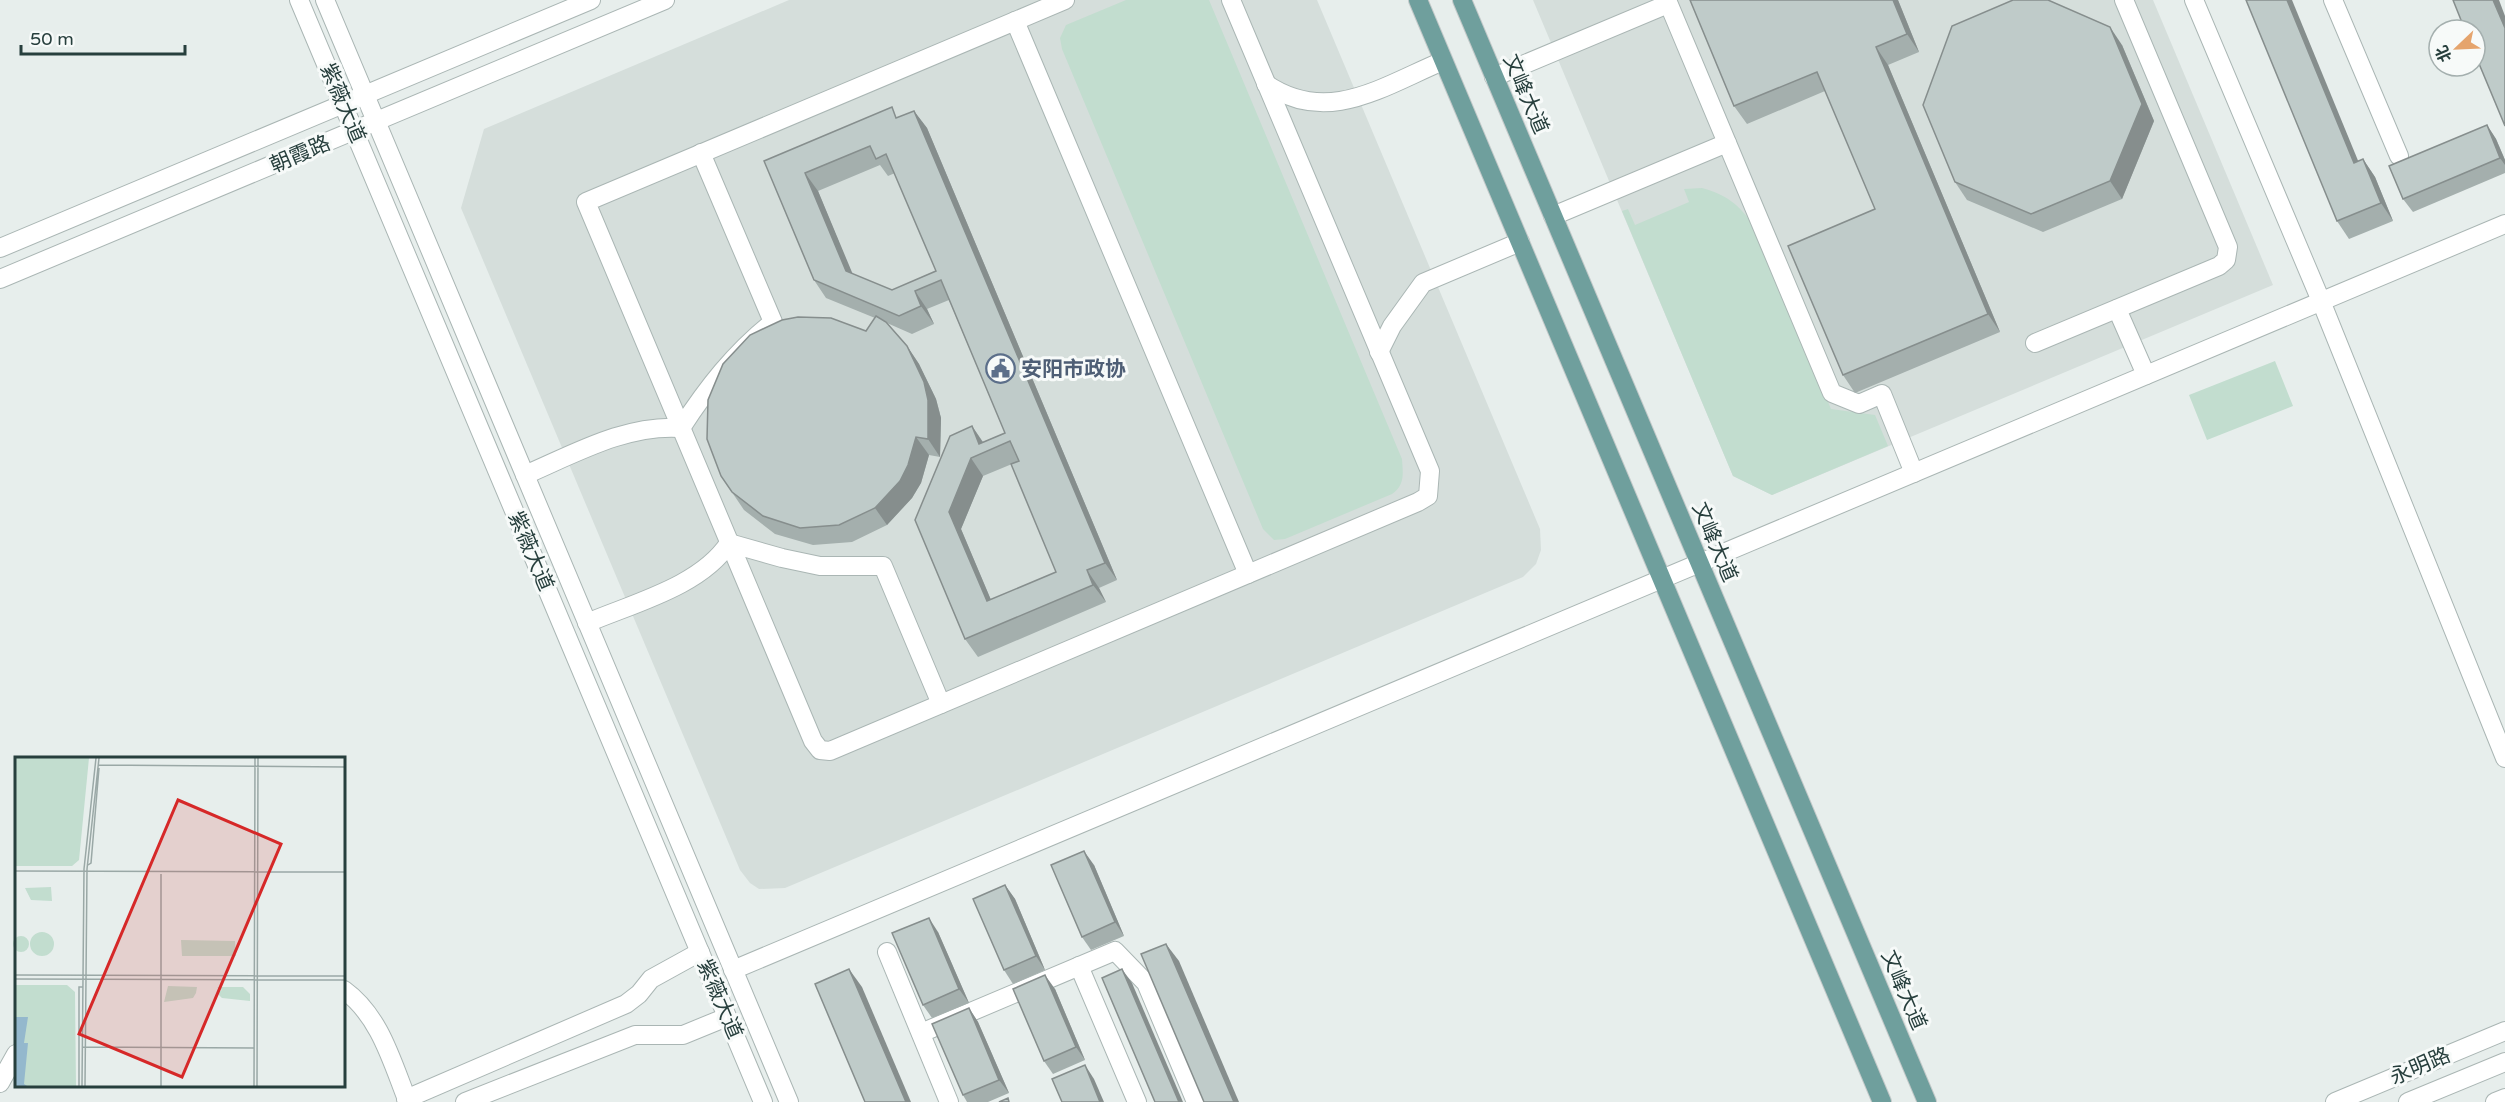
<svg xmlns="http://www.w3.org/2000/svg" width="2505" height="1102" font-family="'Varela Round','Noto Sans SC',sans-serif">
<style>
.built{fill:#d5dedb}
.green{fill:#c2ddcf}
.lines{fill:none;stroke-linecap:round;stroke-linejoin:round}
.minor-casing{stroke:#aab6b4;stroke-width:20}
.major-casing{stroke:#c3c9c9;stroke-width:20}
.minor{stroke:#fff;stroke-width:18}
.major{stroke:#6f9f9d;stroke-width:18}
.wall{fill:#a4afad;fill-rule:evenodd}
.shaded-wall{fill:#868e8d}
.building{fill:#bfcbc9;stroke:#868e8d;stroke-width:1.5;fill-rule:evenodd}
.labels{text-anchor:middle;stroke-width:6;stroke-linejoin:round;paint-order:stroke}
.street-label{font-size:21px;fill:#273f3d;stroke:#f7faf9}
.service-label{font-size:21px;font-weight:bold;fill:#4e5e75;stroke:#f7faf9;text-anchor:start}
.inset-road{fill:none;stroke:#9aa8a6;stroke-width:1.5}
.view{fill:#d62828;fill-opacity:0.15;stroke:#d62828;stroke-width:3}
.inset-edge{fill:none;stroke:#273f3d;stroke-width:3}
</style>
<rect width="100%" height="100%" fill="#e7eeec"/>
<g class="built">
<polygon points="789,0 1317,0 1540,529 1541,550 1536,564 1523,577 785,888 759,889 750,883 740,870 461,208 484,129"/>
<polygon points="1533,0 2153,0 2273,285 1772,495 1733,476"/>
</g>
<g class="green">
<path d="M1126,0h83l193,459c1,15 3,26 -10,35l-107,45 -11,1 -11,-11 -201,-480 -2,-11 6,-13z"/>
<path d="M1702,188c23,6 38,17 51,37l78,184 44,6 13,31 -116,49 -39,-19 -111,-265 6,-2 7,16 54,-23 -5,-13z"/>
<polygon points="2275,361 2293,406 2207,440 2189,395"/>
</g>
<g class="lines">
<defs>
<g id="minor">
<polyline points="299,0 763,1102"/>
<polyline points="325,0 789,1102"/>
<polyline points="1065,0 586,202 813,741 820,750 830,751 1418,502 1428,496 1430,471 1231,0"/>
<polyline points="1667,0 1832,393 1859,404 1882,394 1914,473"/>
<polyline points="2194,0 2321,301 2505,758"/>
<polyline points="2333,0 2399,156"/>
<polyline points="1015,21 1248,574"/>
<polyline points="1494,77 1668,4"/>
<path d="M1266,84c62,42 117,2 177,-23"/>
<polyline points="1553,216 1727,143"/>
<polyline points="0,248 591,0"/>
<polyline points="0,279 665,0"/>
<polyline points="2117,309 2146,375"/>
<polyline points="2035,343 2219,266 2226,260 2228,247 2124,0"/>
<polyline points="1379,352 1392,326 1423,283 1520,242"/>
<path d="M525,475c49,-21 101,-51 156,-47 26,-40 54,-76 92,-106l-72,-169"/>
<path d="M587,623c47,-20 114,-37 142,-80l53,15 38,8h63l58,138"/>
<polyline points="887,952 949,1102"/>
<polyline points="1079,966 1137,1102"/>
<polyline points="733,970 2505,224"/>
<path d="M344,990c36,26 48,72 64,112"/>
<polyline points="921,1033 1115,951 1146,983 1196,1102"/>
<polyline points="0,1083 16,1054"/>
<polyline points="406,1099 626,1004 639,994 651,979 700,952"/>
<polyline points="465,1102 635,1035 683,1035 727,1017"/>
<polyline points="2335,1102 2505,1031"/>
<polyline points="2408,1102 2505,1062"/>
<polyline points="2495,1102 2505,1098"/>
</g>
<g id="major">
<polyline points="1418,0 1882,1102"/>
<polyline points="1462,0 1927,1102"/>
</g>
</defs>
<use href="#minor" class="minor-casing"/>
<use href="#major" class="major-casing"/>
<use href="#minor" class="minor"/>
<use href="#major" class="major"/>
</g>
<g class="wall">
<polygon points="1690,0 1898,0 1919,52 1888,65 2000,332 1855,393 1843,375 1875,209 1825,91 1747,124 1734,106"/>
<polygon points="2122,45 2154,121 2122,199 2043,232 1967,200 1955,182"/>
<path d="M914,111l13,17 190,452 -18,8 7,14 -128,55 -13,-18 -50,-119 57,-94 11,16 22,-9 -56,-133 -22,9 7,15 -22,10 -25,-11 20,23 12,18 17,35 5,19 -1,39 -11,-2 -8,28 -9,15 -25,27 -35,17 -39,3 -38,-11 -31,-24 -23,-34 145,-145 9,-13 -49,-20 -12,-18 -50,-119 135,-44zM880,165l8,11 7,-3 41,98 -44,19 -40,-16 -34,-83zM1019,461l37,111 -65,28 -30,-71 22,-53z"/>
<polygon points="2487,125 2496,139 2505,160 2505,173 2413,212 2403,199"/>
<polygon points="2363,159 2375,177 2393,221 2349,239 2337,221 2358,161"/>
<polygon points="1094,865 1124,936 1091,950 1082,937"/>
<polygon points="1005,885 1015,899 1045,970 1013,984 1004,970"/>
<polygon points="938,932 969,1003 932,1018 923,1005"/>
<polygon points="1055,989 1085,1060 1053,1074 1044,1061"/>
<polygon points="969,1008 978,1022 1009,1093 988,1102 967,1102 963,1095"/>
</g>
<g class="shaded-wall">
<polygon points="1893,0 1898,0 1919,52 1907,34"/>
<polygon points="2287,0 2292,0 2366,180 2354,163"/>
<polygon points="2493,0 2499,0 2505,16 2505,28"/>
<polygon points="2110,27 2122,45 2154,121 2122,199 2110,181"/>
<polygon points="1876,47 1888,65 2000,332 1988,314"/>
<polygon points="914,111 927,128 1117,580 1105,563"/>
<polygon points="2487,125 2496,139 2505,160 2505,165 2500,158"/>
<polygon points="2363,159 2375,177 2393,221 2381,203"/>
<polygon points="805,173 818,191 859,289 846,271"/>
<polygon points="915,291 927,309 934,324 921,306"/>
<polygon points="907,346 919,364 936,399 941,418 940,457 928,439"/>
<polygon points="972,426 984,444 979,444"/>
<polygon points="916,437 929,455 921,483 912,498 887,525 875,508"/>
<polygon points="971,458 983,476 961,529 999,619 987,601 949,512"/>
<polygon points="1087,570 1099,588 1106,602 1093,585"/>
<polygon points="1084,851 1094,865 1124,936 1115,922"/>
<polygon points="1005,885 1015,899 1045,970 1036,956"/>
<polygon points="929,918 938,932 969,1003 959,989"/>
<polygon points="1166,944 1179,961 1239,1102 1234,1102"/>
<polygon points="849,969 862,987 911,1102 906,1102"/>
<polygon points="1122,969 1132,983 1183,1102 1179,1102"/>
<polygon points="1045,975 1055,989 1085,1060 1076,1047"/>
<polygon points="969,1008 978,1022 1009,1093 999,1080"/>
<polygon points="1085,1065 1094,1079 1104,1102 1100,1102"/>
</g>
<g class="building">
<polygon points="1690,0 1893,0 1907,34 1876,47 1988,314 1843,375 1788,246 1875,209 1817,72 1734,106"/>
<polygon points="2013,0 2048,0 2110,27 2142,104 2110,181 2031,214 1955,182 1923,105 1952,26"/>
<polygon points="2246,0 2287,0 2354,163 2363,159 2381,203 2337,221"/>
<polygon points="2453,0 2493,0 2505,28 2505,126 2475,54 2475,30 2465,30"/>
<path d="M892,107l4,11 18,-7 191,452 -18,7 6,15 -128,54 -50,-119 35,-84 22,-10 7,18 26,-11 -64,-153 -26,11 6,15 -22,10 -85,-36 -50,-119zM870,146l6,13 10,-5 50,117 -44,19 -46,-19 -41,-98zM1010,441l9,20 -8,3 45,108 -69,29 -38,-89 22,-54z"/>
<polygon points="2487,125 2500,158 2403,199 2389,166"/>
<polygon points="876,316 886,322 907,346 924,382 928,400 928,439 916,437 908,465 900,481 875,508 839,525 800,528 763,516 732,492 721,476 707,439 708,400 723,364 750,335 782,320 798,317 831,318 866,331"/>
<polygon points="1084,851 1115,922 1082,937 1051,865"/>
<polygon points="1005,885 1036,956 1004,970 973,899"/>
<polygon points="929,918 959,989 923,1005 892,933"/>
<polygon points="1166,944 1234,1102 1204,1102 1141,954"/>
<polygon points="849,969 906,1102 865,1102 815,984"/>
<polygon points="1122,969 1179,1102 1155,1102 1102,978"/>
<polygon points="1045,975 1076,1047 1044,1061 1013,989"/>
<polygon points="969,1008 999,1080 963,1095 932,1024"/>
<polygon points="1085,1065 1100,1102 1062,1102 1052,1079"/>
<polygon points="1008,1098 1009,1102 999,1102"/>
</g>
<defs>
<symbol id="civic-ring" viewBox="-11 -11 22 22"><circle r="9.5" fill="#f7faf9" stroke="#5c6f8a" stroke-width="1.5"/><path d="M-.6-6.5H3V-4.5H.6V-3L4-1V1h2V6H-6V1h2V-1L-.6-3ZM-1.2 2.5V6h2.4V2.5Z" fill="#5c6f8a"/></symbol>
</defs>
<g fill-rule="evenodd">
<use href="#civic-ring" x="984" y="352" width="33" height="33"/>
</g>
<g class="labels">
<g class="street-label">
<text transform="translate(1526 94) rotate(67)" y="7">文峰大道</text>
<text transform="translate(343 103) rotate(67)" y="7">紫薇大道</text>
<text transform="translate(300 154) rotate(-23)" y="7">朝霞路</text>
<text transform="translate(1715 542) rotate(67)" y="7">文峰大道</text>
<text transform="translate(531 551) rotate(67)" y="7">紫薇大道</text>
<text transform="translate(1904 990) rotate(67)" y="7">文峰大道</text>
<text transform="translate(720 999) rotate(67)" y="7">紫薇大道</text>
<text transform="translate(2420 1066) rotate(-23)" y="7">永明路</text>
</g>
<g class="service-label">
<text x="1021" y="376">安阳市政协</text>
</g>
</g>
<g transform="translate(15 757)">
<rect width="330" height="330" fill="#e7eeec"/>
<path d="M0,1h74l-10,102 -7,6h-57zM36,130l1,14 -21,-1 -6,-12zM15 187a12 12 0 1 1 24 0a12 12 0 1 1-24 0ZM-2 187a8 8 0 1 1 16 0a8 8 0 1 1-16 0ZM166,183l54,1 1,15h-54zM0,228h52l8,7 1,94h-61zM153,229l29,1 -1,6 -3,5 -29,4zM202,230h26l7,7v7l-28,-3 -5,-5 5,-3z" fill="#c2ddcf"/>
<path d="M1,260h12l-4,26h4l-4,41 3,2h-12z" fill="#94b8cd"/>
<path class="inset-road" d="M83,8l247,2M73,108l3,-2 8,-95M0,114l330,1M0,218l330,1M0,222l330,1M68,290l171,1M64,329v-99h4M67,329l2,-217 12,-111M70,329l2,-217 12,-111M146,329v-212M239,329l1,-328M242,329l1,-328"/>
<path class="view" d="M163,43l103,44 -99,233 -103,-43z"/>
<rect width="330" height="330" class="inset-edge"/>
</g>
<g transform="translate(2457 48) rotate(247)"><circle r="28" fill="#f7faf9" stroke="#a4afae" stroke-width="1.5"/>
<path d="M0-4.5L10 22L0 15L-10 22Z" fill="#e5a46d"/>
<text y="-9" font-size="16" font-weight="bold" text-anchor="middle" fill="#273f3d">北</text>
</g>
<path d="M21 45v9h164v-9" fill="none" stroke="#273f3d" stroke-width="3"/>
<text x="30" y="45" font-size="18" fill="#273f3d" stroke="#f7faf9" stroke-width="4.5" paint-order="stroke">50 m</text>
</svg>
